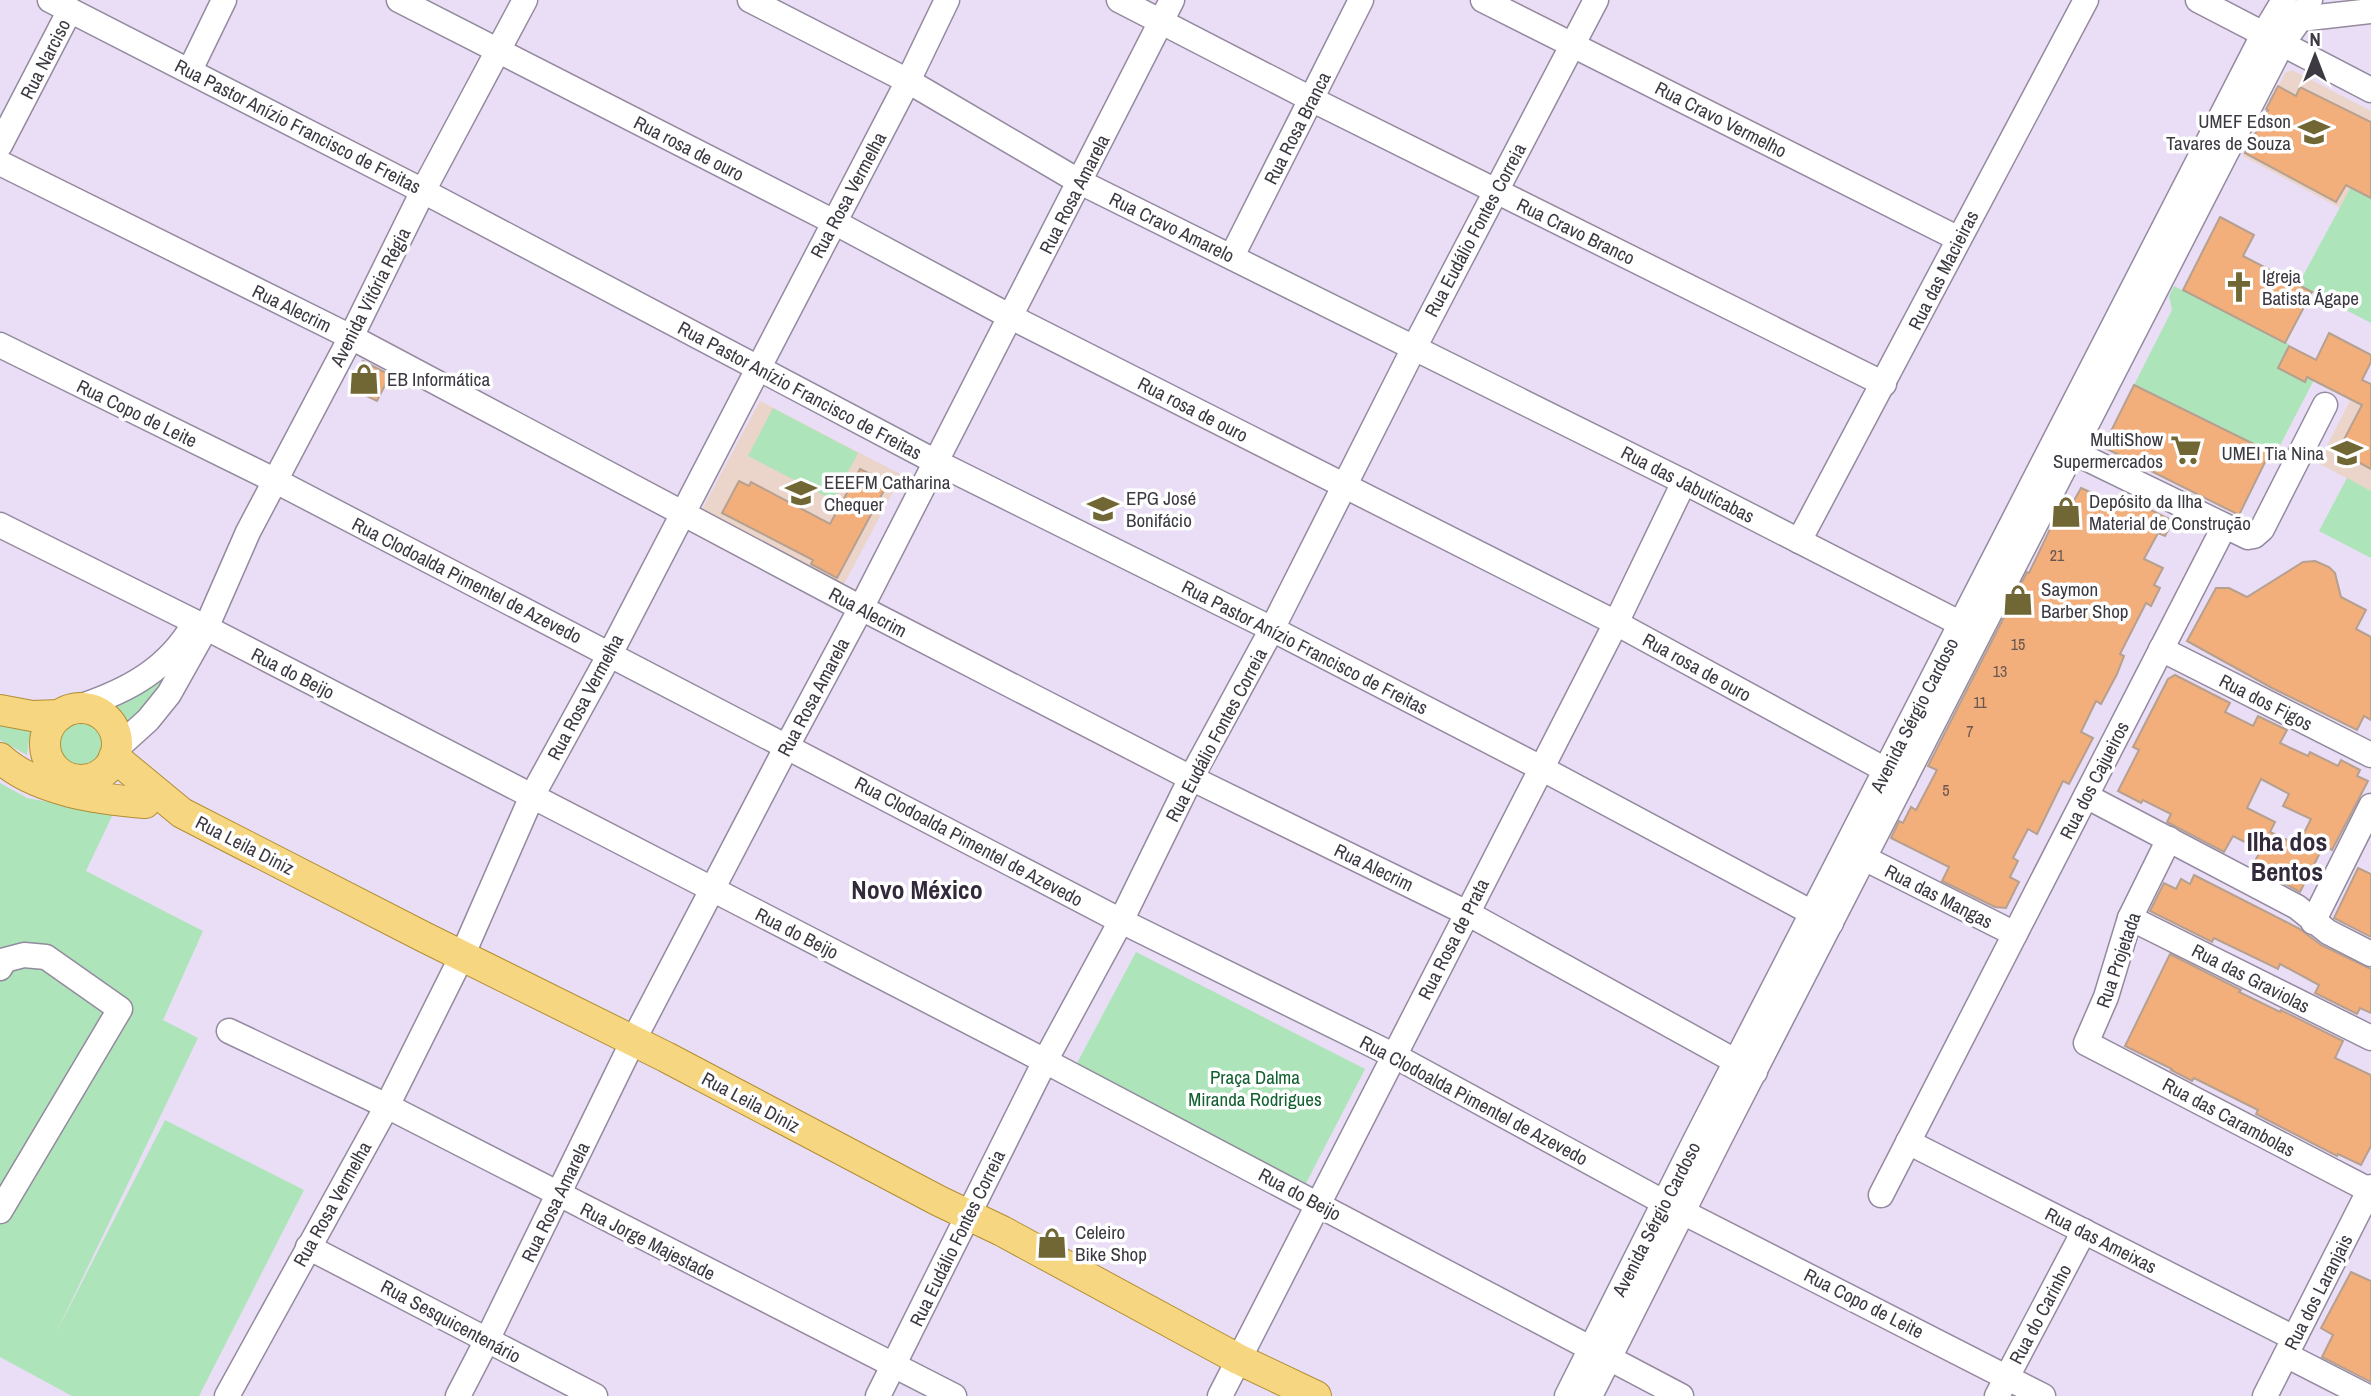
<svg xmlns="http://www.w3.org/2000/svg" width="2371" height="1396" font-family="'Archivo Narrow',sans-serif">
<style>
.education{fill:#ebd4c9}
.green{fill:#ade4b9}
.building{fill:#f2ae7b;stroke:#b6a090;stroke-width:2;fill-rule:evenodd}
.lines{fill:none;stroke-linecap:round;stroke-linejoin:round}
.minor-casing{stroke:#948aa0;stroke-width:27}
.major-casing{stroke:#b18e34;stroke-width:32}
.minor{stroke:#fff;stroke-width:24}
.major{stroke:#f6d680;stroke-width:30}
.labels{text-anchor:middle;stroke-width:7;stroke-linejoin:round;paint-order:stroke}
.number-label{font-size:16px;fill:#6a5650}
.street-label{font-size:19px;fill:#3d3942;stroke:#fff}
.poi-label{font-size:19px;fill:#3d3942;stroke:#fff;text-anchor:start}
.park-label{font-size:19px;fill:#136130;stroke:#fff}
.district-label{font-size:26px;font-weight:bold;fill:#32293b;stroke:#fff}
</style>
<rect width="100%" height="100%" fill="#e9def6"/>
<g class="education">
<polygon points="2292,70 2371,111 2371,198 2351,188 2340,208 2243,156 2285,73"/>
<polygon points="2351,399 2371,410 2371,491 2318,463"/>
<polygon points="760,401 902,475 843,586 701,511"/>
</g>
<g class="green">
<polygon points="2351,187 2371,198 2371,323 2298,285"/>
<polygon points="2174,286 2289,344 2278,368 2304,382 2307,377 2314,380 2275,455 2134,385 2172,310 2169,296"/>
<polygon points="773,408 858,453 833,500 748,456"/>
<polygon points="2347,478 2371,491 2371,558 2319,531"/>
<polygon points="162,674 170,678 121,734 111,715 103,708"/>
<circle cx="79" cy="745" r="27"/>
<polygon points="0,725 34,727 29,740 27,755 0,740"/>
<polygon points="0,783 27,798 113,814 86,871 203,931 163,1020 198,1038 55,1335 165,1120 304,1190 199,1396 72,1396 0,1357"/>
<polygon points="1136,952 1365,1069 1303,1189 1076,1065"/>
</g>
<g class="building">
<polygon points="2278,86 2296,96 2300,87 2371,122 2371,198 2346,185 2336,202 2245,153 2268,110 2266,109"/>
<polygon points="2220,217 2254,235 2243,256 2312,292 2285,343 2183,290"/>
<polygon points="2329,333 2371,355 2371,362 2362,380 2371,384 2371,469 2338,451 2362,405 2307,377 2305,382 2278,368 2289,346 2316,360"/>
<polygon points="363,361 390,375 377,401 350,388"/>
<polygon points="2134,385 2270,452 2239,515 2103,447"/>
<polygon points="860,469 888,483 837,578 811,564 813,560 722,513 739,481 749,486 751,482 830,524"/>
<polygon points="2081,488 2117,504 2120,498 2134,504 2135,502 2173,521 2165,536 2158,533 2144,559 2163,568 2154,585 2160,588 2151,606 2146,603 2120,654 2124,656 2117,674 2101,704 2096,701 2081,732 2093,738 2069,784 2063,781 2037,834 2028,829 2013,858 2018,861 2010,877 2019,882 2006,908 1995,907 1942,881 1949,867 1891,838 1899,821 1903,823 1911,807 1916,810 1937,770 1928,766 2027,572 2029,573 2063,502 2071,506"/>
<polygon points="2315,561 2329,567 2335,573 2341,597 2366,610 2356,629 2371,637 2371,720 2364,716 2357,730 2272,688 2187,641 2216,588 2229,588 2247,597 2303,562"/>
<path d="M2175,675l55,28 -5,9 28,14 5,-10 29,14 -7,13 28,13 2,-4 28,14 3,-6 19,10 -3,6 11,5 -36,69 -8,-5 -24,47 -48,-26 9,-16 -28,-14 -9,16 -57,-30 4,-8 -28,-14 -2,3 -23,-12 21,-41 -6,-3 35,-68zM2261,779l28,15 -6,12 28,13 -13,26 -28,-13 5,-10 -28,-14z"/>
<polygon points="2358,868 2371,874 2371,937 2334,918"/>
<polygon points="2194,875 2300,929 2321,945 2371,969 2371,1013 2360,1008 2357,1014 2315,993 2319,985 2280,964 2278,969 2214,938 2212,942 2150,911 2164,883 2176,889 2181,879 2190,884"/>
<polygon points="2170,954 2241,990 2239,992 2280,1012 2281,1010 2343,1041 2335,1058 2371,1075 2371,1146 2361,1165 2338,1154 2337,1156 2256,1114 2258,1110 2194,1078 2192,1081 2171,1070 2172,1069 2125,1046"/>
<polygon points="2351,1272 2371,1281 2371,1382 2322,1357 2333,1335 2321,1328"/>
</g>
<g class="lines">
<defs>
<g id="minor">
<polyline points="50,0 423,191 936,462 1272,629 1541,768 1831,923"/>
<polyline points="399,0 834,222 1011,317 1616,623 1904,780"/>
<polyline points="750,0 908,81 1080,182 1684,482 1973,630"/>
<polyline points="1119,0 1311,99 1884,384"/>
<polyline points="1483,0 1959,239"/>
<polyline points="2198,0 2371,90"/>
<polyline points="2300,19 2371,11"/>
<polyline points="190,70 224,0"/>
<polyline points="0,145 70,10"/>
<polyline points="0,163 351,337 861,608 1191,778 1467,913 1755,1072"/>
<polyline points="1232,256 1361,0"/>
<polyline points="0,345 274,480 1121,921 1393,1055 1665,1203 2043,1396"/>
<polyline points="2061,446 2248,537 2254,536 2262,529 2325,405"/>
<polyline points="0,525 195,622 1045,1061 1681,1396"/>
<polyline points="1799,541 2086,0"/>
<polyline points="2161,649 2371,755"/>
<path d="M73,709c46,-15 88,-34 116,-77"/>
<polyline points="117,748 148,720 169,694 206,628 248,532 351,337 423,191 525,0"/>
<polyline points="2086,796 2297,907 2328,932 2371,954"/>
<polyline points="2169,839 2130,918 2106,997 2086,1043 2371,1191"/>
<polyline points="1852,852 2015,934"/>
<polyline points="2130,918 2371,1038"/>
<polyline points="2313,922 2371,806"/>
<polyline points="0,968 5,960 24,955 46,957 120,1009 0,1211"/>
<polyline points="229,1031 387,1106 954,1396"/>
<polyline points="1908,1142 2294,1338"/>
<polyline points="1881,1195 2224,527"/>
<polyline points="308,1247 595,1396"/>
<polyline points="2286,1355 2366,1396"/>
<polyline points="227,1396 387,1106 462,956 532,796 610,654 758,369 908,81 947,0"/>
<polyline points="458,1396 487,1340 633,1041 787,746 861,608 1172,0"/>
<polyline points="878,1396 1045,1061 1121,921 1191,778 1272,629 1414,348 1596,0"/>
<polyline points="1220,1396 1616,623 1684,482"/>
<polyline points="1567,1396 1696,1139 2263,35 2284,0"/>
<polyline points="1590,1396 1720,1138 2282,44 2300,19 2310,0"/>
<polyline points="1997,1396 2084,1231"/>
<polyline points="2265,1396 2371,1187"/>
</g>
<g id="major">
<circle cx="81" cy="744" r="36"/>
<polyline points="0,710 32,716 60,715"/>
<polyline points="114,757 182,813 424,937 666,1057 939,1201 1002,1231 1238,1359 1316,1396"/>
<path d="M0,758c36,33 98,41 145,45"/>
</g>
</defs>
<use href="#minor" class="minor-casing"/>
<use href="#major" class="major-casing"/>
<use href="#minor" class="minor"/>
<use href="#major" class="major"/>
</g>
<defs>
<symbol id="school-bare" viewBox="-9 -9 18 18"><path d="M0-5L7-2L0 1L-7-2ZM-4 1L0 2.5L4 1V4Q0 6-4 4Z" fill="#716734" stroke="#fff" stroke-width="2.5" paint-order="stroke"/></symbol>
<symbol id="church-bare" viewBox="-9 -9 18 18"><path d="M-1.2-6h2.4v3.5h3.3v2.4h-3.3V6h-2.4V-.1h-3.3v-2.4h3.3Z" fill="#716734" stroke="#fff" stroke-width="2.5" paint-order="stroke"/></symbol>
<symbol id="shop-bare" viewBox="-9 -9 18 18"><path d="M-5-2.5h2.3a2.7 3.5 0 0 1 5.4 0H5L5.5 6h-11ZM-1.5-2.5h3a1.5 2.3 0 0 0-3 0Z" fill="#716734" stroke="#fff" stroke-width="2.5" paint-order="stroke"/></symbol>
<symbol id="supermarket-bare" viewBox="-9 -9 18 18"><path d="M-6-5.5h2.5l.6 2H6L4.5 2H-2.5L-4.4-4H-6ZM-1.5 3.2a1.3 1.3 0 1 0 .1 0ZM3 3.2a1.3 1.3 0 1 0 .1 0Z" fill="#716734" stroke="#fff" stroke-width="2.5" paint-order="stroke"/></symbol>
</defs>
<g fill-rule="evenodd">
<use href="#school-bare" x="2292" y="110" width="44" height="44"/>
<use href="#church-bare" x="2217" y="265" width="44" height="44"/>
<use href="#shop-bare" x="342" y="357" width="44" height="44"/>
<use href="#supermarket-bare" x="2164" y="428" width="44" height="44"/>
<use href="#school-bare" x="2325" y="431" width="44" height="44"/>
<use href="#school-bare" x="779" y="471" width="44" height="44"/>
<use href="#school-bare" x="1081" y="487" width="44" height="44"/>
<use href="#shop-bare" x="2044" y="490" width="44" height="44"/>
<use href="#shop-bare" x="1996" y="578" width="44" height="44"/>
<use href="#shop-bare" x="1030" y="1221" width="44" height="44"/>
</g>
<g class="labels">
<g class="number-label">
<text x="2057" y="561">21</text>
<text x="2018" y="650">15</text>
<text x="2000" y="677">13</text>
<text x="1980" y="708">11</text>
<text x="1970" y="737">7</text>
<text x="1946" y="796">5</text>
</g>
<g class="street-label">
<text transform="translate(45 59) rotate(-63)" y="7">Rua Narciso</text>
<text transform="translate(1721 119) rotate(27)" y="7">Rua Cravo Vermelho</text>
<text transform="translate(298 126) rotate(27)" y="7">Rua Pastor Anízio Francisco de Freitas</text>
<text transform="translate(1297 128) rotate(-63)" y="7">Rua Rosa Branca</text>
<text transform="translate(689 148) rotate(27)" y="7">Rua rosa de ouro</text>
<text transform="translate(1074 194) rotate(-63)" y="7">Rua Rosa Amarela</text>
<text transform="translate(848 195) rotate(-62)" y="7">Rua Rosa Vermelha</text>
<text transform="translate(1172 227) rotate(26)" y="7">Rua Cravo Amarelo</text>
<text transform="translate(1475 230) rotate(-62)" y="7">Rua Eudálio Fontes Correia</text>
<text transform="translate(1576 231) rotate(26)" y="7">Rua Cravo Branco</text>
<text transform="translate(1943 270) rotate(-63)" y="7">Rua das Macieiras</text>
<text transform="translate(370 297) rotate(-63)" y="7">Avenida Vitória Régia</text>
<text transform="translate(292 308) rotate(26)" y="7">Rua Alecrim</text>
<text transform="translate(800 390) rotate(28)" y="7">Rua Pastor Anízio Francisco de Freitas</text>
<text transform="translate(1193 409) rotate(27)" y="7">Rua rosa de ouro</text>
<text transform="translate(137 413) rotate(26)" y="7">Rua Copo de Leite</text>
<text transform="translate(1688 484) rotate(27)" y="7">Rua das Jabuticabas</text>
<text transform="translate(467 580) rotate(27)" y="7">Rua Clodoalda Pimentel de Azevedo</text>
<text transform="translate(868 612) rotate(28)" y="7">Rua Alecrim</text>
<text transform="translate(1305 647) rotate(27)" y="7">Rua Pastor Anízio Francisco de Freitas</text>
<text transform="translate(1697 667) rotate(29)" y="7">Rua rosa de ouro</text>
<text transform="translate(293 673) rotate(27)" y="7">Rua do Beijo</text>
<text transform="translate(585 697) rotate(-62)" y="7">Rua Rosa Vermelha</text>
<text transform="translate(813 697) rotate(-62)" y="7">Rua Rosa Amarela</text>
<text transform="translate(2266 702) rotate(27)" y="7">Rua dos Figos</text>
<text transform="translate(1914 715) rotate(-63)" y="7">Avenida Sérgio Cardoso</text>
<text transform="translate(1216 735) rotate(-62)" y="7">Rua Eudálio Fontes Correia</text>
<text transform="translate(2094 780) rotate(-63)" y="7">Rua dos Cajueiros</text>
<text transform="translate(969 841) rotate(28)" y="7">Rua Clodoalda Pimentel de Azevedo</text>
<text transform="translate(245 845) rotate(27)" y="7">Rua Leila Diniz</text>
<text transform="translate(1374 867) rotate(26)" y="7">Rua Alecrim</text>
<text transform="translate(1939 896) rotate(27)" y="7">Rua das Mangas</text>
<text transform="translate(797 933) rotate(27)" y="7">Rua do Beijo</text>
<text transform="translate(1453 939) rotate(-63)" y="7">Rua Rosa de Prata</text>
<text transform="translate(2118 960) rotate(-71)" y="7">Rua Projetada</text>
<text transform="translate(2251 978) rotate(27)" y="7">Rua das Graviolas</text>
<text transform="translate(1474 1100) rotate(28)" y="7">Rua Clodoalda Pimentel de Azevedo</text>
<text transform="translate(751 1102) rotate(28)" y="7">Rua Leila Diniz</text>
<text transform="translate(2229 1117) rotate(28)" y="7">Rua das Carambolas</text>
<text transform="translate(1300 1194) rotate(28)" y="7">Rua do Beijo</text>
<text transform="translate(555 1202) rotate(-64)" y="7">Rua Rosa Amarela</text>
<text transform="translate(332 1204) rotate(-61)" y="7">Rua Rosa Vermelha</text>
<text transform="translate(1656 1219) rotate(-63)" y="7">Avenida Sérgio Cardoso</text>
<text transform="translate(957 1238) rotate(-64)" y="7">Rua Eudálio Fontes Correia</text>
<text transform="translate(2101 1240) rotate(27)" y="7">Rua das Ameixas</text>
<text transform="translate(648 1241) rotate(27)" y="7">Rua Jorge Majestade</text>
<text transform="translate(2318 1292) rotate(-63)" y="7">Rua dos Laranjais</text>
<text transform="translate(1864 1303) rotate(27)" y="7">Rua Copo de Leite</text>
<text transform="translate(2040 1314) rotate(-62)" y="7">Rua do Carinho</text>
<text transform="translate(451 1321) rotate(28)" y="7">Rua Sesquicentenário</text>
</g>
<g class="poi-label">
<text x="2291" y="128" text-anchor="end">UMEF Edson<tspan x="2291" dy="22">Tavares de Souza</tspan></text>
<text x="2262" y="283">Igreja<tspan x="2262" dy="22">Batista Ágape</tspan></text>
<text x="387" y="386">EB Informática</text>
<text x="2163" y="446" text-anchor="end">MultiShow<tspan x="2163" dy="22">Supermercados</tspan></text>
<text x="2324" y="460" text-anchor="end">UMEI Tia Nina</text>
<text x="824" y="489">EEEFM Catharina<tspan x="824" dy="22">Chequer</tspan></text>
<text x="1126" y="505">EPG José<tspan x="1126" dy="22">Bonifácio</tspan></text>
<text x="2089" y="508">Depósito da Ilha<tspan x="2089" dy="22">Material de Construção</tspan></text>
<text x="2041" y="596">Saymon<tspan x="2041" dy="22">Barber Shop</tspan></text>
<text x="1075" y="1239">Celeiro<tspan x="1075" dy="22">Bike Shop</tspan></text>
</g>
<g class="park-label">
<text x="1255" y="1084">Praça Dalma<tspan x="1255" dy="22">Miranda Rodrigues</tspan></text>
</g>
<g class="district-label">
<text x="2287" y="851">Ilha dos<tspan x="2287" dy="30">Bentos</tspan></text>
<text x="917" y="899">Novo México</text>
</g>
</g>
<g transform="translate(2315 56)" stroke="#ffffff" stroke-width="5" paint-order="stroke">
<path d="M0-5L12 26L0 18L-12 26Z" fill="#3d3942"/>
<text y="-10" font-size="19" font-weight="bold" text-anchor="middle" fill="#3d3942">N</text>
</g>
</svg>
